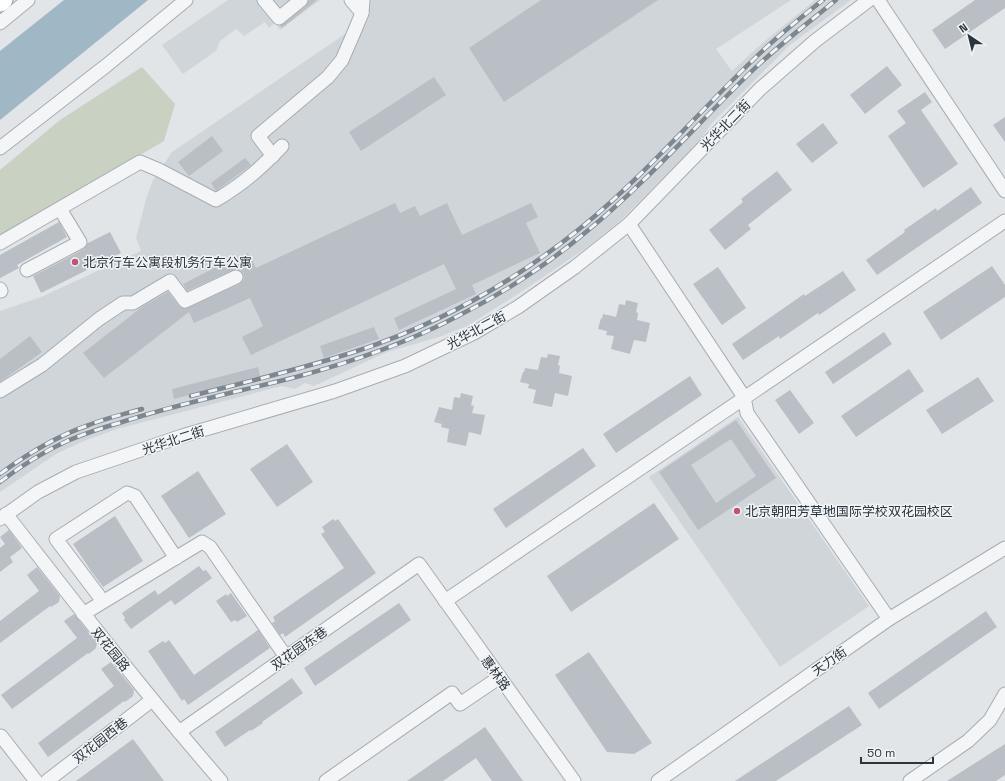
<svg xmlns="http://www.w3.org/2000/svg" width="1005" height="781" font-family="'Space Grotesk','Noto Sans SC',sans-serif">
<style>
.built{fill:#d0d5da}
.green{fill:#c9d1c3}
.water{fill:#a0b7c5}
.building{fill:#b9bfc5;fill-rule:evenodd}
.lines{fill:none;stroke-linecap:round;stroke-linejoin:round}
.minor-casing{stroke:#a7adb2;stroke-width:15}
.highway-casing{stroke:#8a959d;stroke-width:21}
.minor{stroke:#f4f5f7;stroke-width:13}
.highway{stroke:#fff;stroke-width:19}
.rail-casing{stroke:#7c8790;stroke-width:4.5}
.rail{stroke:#f1f4f6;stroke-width:3;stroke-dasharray:9;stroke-linecap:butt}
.poi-dot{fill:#c05475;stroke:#f1f4f6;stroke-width:1.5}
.labels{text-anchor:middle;stroke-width:3;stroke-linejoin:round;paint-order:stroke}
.street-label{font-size:13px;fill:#2b353e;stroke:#f1f4f6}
.poi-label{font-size:13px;fill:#2b353e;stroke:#f1f4f6;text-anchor:start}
</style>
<rect width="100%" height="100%" fill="#e1e5e8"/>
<g class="built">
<polygon points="228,0 320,0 280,30 275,23 269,28 265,22 244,36 236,29 220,41 216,51 183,74 162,45"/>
<polygon points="347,0 791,0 716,49 732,71 759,46 815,0 851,0 790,45 711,124 699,142 620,221 586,248 521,292 467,326 439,337 387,352 314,386 305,383 295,389 282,386 117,429 84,441 56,454 0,492 0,311 41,297 141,251 136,238 146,199 153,180 172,152 348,32 355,12"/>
<polygon points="738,417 869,606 780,667 649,477"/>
</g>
<polygon class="green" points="142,67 175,104 164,141 0,237 0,170 60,120"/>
<polygon class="water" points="64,0 148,0 0,120 0,51"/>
<g class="building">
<polygon points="309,0 317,0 282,28 280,26 306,6"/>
<polygon points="541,0 658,0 504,102 469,48"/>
<polygon points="975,0 1005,0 1005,8 945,49 932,30"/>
<polygon points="887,66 902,85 865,114 850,95"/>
<polygon points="434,77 446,95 361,151 349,132"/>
<polygon points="925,92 932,102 921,110 958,164 923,188 888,136 906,123 897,111"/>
<polygon points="1005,117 1005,142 993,125"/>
<polygon points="823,123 838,143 812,163 796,144"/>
<polygon points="212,136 223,151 189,176 178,162"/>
<polygon points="245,158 251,165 216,191 211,183"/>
<polygon points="777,171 792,190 748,225 751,229 725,250 709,230 743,202 741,199"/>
<polygon points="971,187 982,203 877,275 866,260 905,232 904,230 936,208 937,211"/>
<polygon points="395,203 400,213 415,206 420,216 447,203 462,235 531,203 538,217 526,223 540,253 472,285 476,294 399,330 394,318 456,289 444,264 251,355 242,337 263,326 250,298 194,323 189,312 104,378 83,353 142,307 168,292 179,306 185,309 239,284 243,281 244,277 243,273 240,270 236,269 187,291 183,284 216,267 217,270 248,253 256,268"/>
<polygon points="59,222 67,237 17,265 19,268 0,278 0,255"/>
<polygon points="110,232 121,253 41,293 33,276 84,249 88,243"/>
<polygon points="992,266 1005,285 1005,297 941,340 923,312"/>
<polygon points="718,267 746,308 722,325 693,284"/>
<polygon points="843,271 856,290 819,315 818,313 780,339 779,336 743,360 732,344 804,294 805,296"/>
<polygon points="626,300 638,303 636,312 638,313 637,320 650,323 646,342 634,340 630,354 611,349 614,336 606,335 607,331 598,329 601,318 602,319 603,314 616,317 619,304 625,305"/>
<polygon points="374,327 379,339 324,358 320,346"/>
<polygon points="884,332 892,344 833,384 825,372"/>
<polygon points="30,336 42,352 0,382 0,359"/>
<polygon points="548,354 560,356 558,365 560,366 559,373 572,376 568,396 555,393 552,407 533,403 536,390 528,388 529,384 520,382 523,372 524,372 525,368 538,370 541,357 547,358"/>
<polygon points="258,367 260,376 174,399 172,389"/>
<polygon points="909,369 924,391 856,437 841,416"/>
<polygon points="690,376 702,395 616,453 603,434"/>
<polygon points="978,377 994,401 942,434 926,410"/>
<polygon points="790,390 814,423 799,434 775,400"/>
<polygon points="461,393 473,396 471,405 474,406 472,413 485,415 481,435 469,432 466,446 447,442 449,429 441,427 442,424 434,422 439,407 452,410 454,397 460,398"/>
<path d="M736,420l40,58 -78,52 -39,-58zM731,439l25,37 -40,27 -25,-38z"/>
<polygon points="287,444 313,482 277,507 250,469"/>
<polygon points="583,448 596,466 506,528 493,509"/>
<polygon points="198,471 226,514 189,538 161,496"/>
<polygon points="654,503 679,539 571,612 547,576"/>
<polygon points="115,516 143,561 103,587 91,571 73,544"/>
<polygon points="333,519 335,521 338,519 376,573 285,637 283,633 280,635 272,623 275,621 273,617 344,568 321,534 325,532 322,527"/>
<polygon points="9,530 22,548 10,557 13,562 0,572 0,548 5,544 0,537"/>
<polygon points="199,566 203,571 206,570 212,578 175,605 171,600 131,629 124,620 125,618 122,613 155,590 158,595"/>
<polygon points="37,567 60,596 59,602 51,607 50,606 0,643 0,621 39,591 27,575"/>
<polygon points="231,593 247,616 237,622 235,620 231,622 216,601 226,594 227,596"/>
<polygon points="399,603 411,620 315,686 304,668"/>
<polygon points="986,611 997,627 879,709 868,693"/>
<polygon points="74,614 97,643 96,648 89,654 88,653 12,709 1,695 77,638 64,621"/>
<polygon points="258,630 270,648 188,705 184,699 182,701 148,651 163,641 165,643 169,640 194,675"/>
<polygon points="589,652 652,743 634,754 607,752 555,675"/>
<polygon points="111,662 134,690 133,696 125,702 124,701 48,757 38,743 114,686 101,669"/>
<polygon points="292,678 303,693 262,722 263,723 251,731 250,730 225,747 215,732"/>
<polygon points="849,706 862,725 776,781 735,781"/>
<polygon points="485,727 523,781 492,781 476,758 443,781 407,781"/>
<polygon points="133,739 164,781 76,781"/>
<polygon points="1005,744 1005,775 996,781 947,781"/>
</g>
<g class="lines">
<defs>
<g id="minor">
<polyline points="264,0 279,18 301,0"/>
<polyline points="351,0 362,13"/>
<polyline points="878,0 1005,191"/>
<polyline points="0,23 28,0"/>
<polyline points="0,148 107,65 186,0"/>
<polyline points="273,156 258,136 328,77 342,60 355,30 362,13 363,0"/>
<polyline points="629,224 744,397 747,413 889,619"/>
<path d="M0,243l140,-81 19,8 57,30c27,-16 45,-32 66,-54"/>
<polyline points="27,270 80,242 60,209"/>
<polyline points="0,289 1,291"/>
<polyline points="0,391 42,365 99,319 123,303 133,303 170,281 185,301 236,277"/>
<path d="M6,514c70,90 140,181 215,267"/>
<polyline points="0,519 38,492 76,472 182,436 335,391 405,366 474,333 518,307 575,267 629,224 760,89 815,41 869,0"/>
<polyline points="99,596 56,539 127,493 135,496 176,558"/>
<polyline points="445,601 1005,221"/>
<polyline points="83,614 202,542 210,547 286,657"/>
<polyline points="179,732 419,564 574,781"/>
<polyline points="0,737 1,736 36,781"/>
<polyline points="47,781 152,700"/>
<polyline points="326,781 452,693 460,704 500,677"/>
<polyline points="658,781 889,619 1005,548"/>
<polyline points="910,781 968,741 990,720 1005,694"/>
</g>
<polyline id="highway" points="0,2 3,0"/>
</defs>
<use href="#minor" class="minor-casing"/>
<use href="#highway" class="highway-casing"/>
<use href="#minor" class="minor"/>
<use href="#highway" class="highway"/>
<defs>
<g id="rail">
<path d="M191,396c55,-14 111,-27 166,-45 82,-27 160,-71 226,-125 62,-51 113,-111 170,-166 22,-22 46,-41 70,-60"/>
<path d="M0,474c27,-20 57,-38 89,-49 17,-7 36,-11 53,-16"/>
<path d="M0,482c21,-16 43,-30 67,-41 17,-7 34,-13 52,-18 58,-19 118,-31 177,-46 56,-15 111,-34 162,-61 45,-23 89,-51 128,-84 60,-49 111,-108 167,-162 26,-25 55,-47 83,-70"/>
</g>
</defs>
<use href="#rail" class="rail-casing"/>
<use href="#rail" class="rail"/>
</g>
<g class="poi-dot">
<circle cx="75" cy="262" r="4"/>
<circle cx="737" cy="511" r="4"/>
</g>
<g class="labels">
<g class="street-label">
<text transform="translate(725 125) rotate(-46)" y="5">光华北二街</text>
<text transform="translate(476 330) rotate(-28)" y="5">光华北二街</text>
<text transform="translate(173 440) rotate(-18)" y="5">光华北二街</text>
<text transform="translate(299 648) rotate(-35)" y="5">双花园东巷</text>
<text transform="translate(111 649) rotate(51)" y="5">双花园路</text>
<text transform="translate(829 661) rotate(-35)" y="5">天力街</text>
<text transform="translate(496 673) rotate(54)" y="5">惠林路</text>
<text transform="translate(100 740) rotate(-38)" y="5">双花园西巷</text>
</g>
<g class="poi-label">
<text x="83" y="267">北京行车公寓段机务行车公寓</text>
<text x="745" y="516">北京朝阳芳草地国际学校双花园校区</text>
</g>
</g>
<g transform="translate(969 36) rotate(325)" stroke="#f1f4f6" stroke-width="3" paint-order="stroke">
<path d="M0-3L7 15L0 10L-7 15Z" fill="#2b353e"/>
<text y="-6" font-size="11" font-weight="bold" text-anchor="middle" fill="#2b353e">N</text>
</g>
<path d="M861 757v6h72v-6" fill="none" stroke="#2b353e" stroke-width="2"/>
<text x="867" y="757" font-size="12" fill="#2b353e" stroke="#f1f4f6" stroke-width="3" paint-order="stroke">50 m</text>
</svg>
